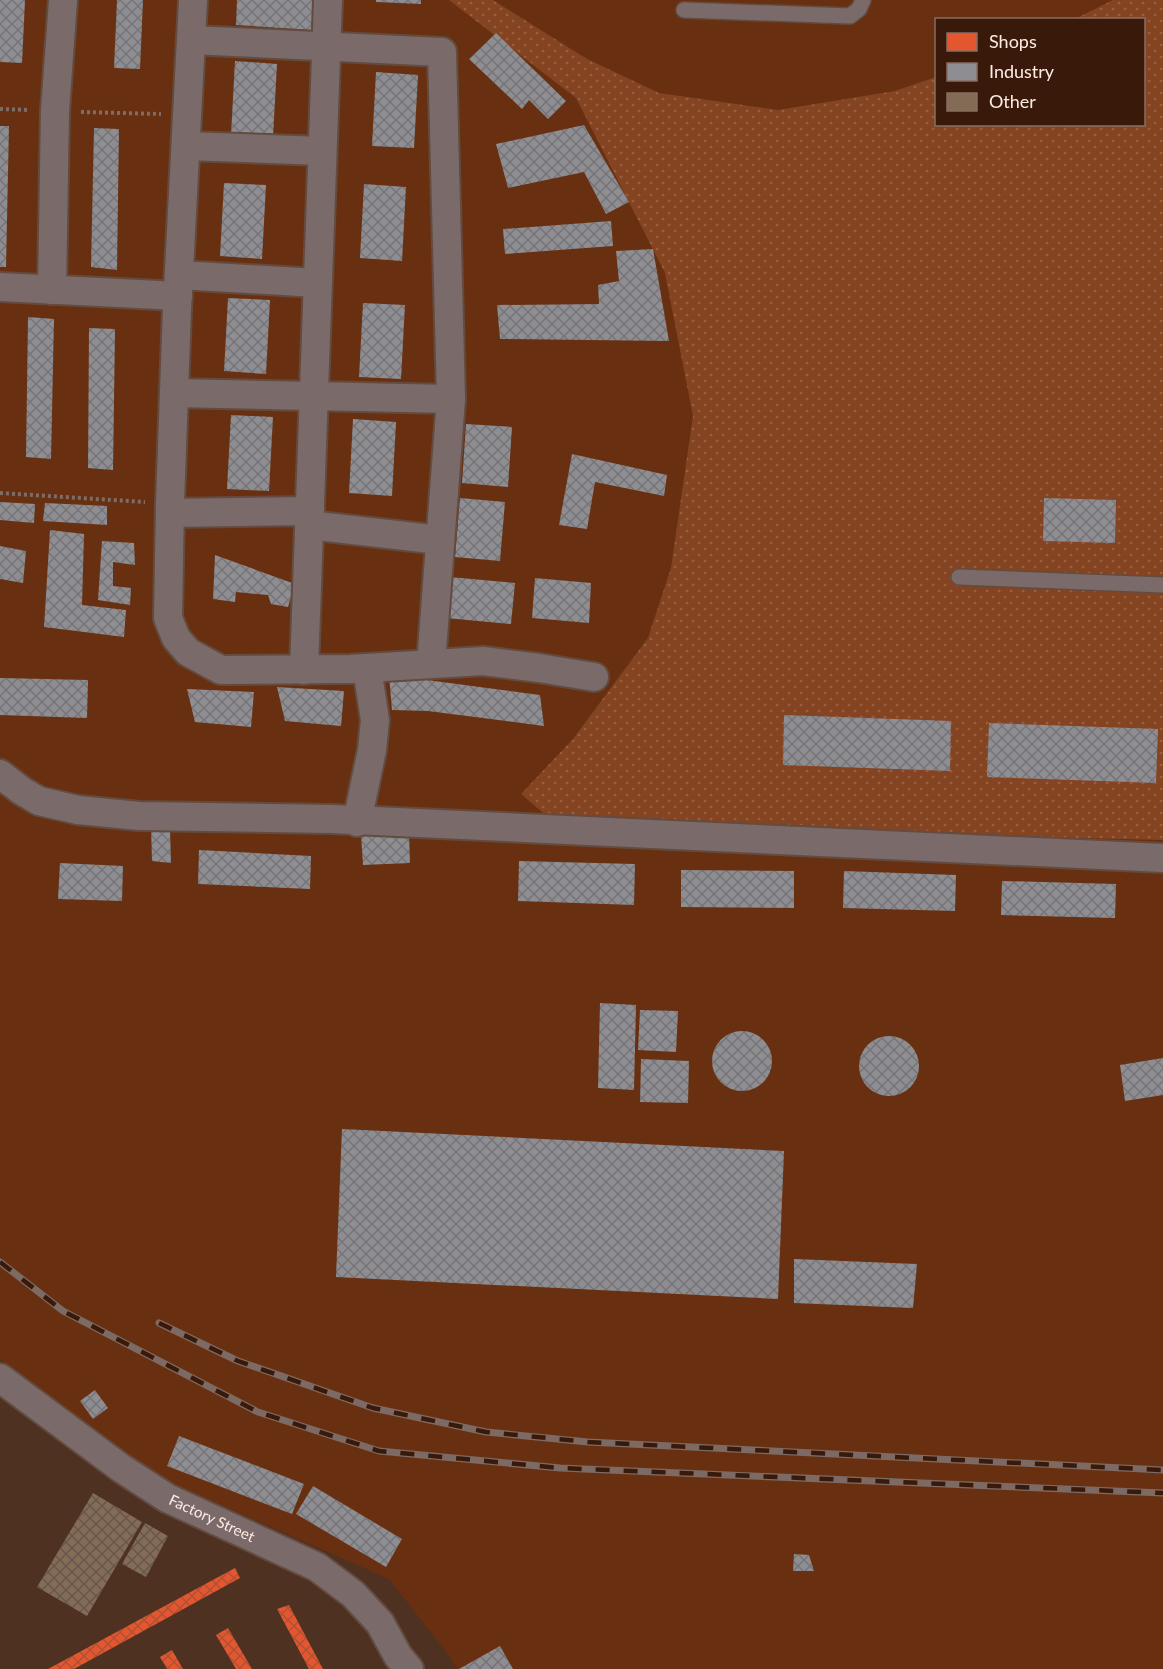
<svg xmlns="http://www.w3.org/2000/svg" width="1163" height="1669" font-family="Lato,sans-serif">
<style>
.built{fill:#683010;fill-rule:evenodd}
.grass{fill:url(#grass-dots)}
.shops{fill:url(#shops-cross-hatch)}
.industry{fill:url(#industry-cross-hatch)}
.building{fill:url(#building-cross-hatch)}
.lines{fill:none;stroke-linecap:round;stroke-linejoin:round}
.service-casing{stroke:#634c3f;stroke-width:18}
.minor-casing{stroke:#634c3f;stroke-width:32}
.path{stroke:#7d6c68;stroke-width:4;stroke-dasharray:3 3;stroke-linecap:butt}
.service{stroke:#7b6a6a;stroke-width:15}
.minor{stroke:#7b6a6a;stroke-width:28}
.rail-casing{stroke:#7d6a64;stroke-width:7}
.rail{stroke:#391a0a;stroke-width:4.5;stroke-dasharray:14;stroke-linecap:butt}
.labels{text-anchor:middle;stroke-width:6;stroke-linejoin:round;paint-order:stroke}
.street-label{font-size:15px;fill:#feece4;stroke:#391a0a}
</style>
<defs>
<pattern id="grass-dots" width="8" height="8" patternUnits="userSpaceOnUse" patternTransform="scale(1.5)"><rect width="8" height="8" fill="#854421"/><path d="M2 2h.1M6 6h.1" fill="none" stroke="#975f41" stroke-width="1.8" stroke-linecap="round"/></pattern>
<pattern id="shops-cross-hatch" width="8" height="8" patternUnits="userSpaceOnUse" patternTransform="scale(1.5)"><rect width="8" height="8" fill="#e4572e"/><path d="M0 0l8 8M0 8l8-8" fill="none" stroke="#af5136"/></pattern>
<pattern id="industry-cross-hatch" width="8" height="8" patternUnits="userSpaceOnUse" patternTransform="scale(1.5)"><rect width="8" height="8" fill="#8d8d92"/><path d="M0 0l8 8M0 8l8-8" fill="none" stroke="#767477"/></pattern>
<pattern id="building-cross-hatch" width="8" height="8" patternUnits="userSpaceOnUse" patternTransform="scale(1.5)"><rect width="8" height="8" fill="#836b56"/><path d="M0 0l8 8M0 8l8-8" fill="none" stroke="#65574c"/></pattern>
</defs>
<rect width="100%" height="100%" fill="#4e3120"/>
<path class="built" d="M0,0h1163v1669h-706l-10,-16 -58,-74 -241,-106 -148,-113zM936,20h208v104h-208z"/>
<polygon class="grass" points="449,0 493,0 587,59 659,93 778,110 895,91 936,77 936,124 1144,124 1144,20 1075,19 1113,0 1163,0 1163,840 795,831 555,823 521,794 573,739 648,638 671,568 693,416 665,273 576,98"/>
<g class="shops">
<polygon points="235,1568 240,1578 74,1669 48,1669"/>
<polygon points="289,1605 323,1669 309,1669 277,1609"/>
<polygon points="228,1628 252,1669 236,1669 216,1635"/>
<polygon points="172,1650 183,1669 167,1669 160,1657"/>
</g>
<g class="industry">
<polygon points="0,0 25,0 22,63 0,62"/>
<polygon points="117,0 143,0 140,69 114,68"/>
<polygon points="237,0 313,0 312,30 236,25"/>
<polygon points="376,0 421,0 421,4 376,2"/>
<polygon points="496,33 566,101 548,119 529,100 522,109 469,59"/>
<polygon points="235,61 277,64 273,137 231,135"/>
<polygon points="376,72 418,75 414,148 372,146"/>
<polygon points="584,125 629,202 606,214 584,172 508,188 496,144"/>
<polygon points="0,126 9,126 6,267 0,267"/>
<polygon points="94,128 119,129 117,270 91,267"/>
<polygon points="224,183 266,185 262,259 220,256"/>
<polygon points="364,184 406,187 402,261 360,258"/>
<polygon points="611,221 613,246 505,254 503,229"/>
<polygon points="653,249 669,341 500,339 497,305 599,304 598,285 619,281 616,251"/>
<polygon points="228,298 270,300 266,374 224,371"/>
<polygon points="363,303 405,305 401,379 359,377"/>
<polygon points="28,317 54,319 51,459 26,457"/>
<polygon points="89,328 115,329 113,470 88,468"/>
<polygon points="231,415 273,417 269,491 227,489"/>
<polygon points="353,419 396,422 392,496 349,493"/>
<polygon points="466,424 512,427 508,487 462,483"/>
<polygon points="572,454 667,475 664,496 595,482 587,529 559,525"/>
<polygon points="460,498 505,502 500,561 455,557"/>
<polygon points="1044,498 1116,500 1115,543 1043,541"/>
<polygon points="0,502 35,504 34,523 0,520"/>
<polygon points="45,503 107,506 107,525 43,521"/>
<polygon points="50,530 84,534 82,605 126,610 124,637 44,627"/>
<polygon points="102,541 134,543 135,565 113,562 113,586 131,588 130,605 98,600"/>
<polygon points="0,546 26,551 23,583 0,579"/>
<polygon points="215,555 295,584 288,607 271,604 268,595 236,592 235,602 213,599"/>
<polygon points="450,577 515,583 511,624 446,618"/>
<polygon points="535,578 591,583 589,623 532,618"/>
<polygon points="389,675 540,695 544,726 428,711 392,710"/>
<polygon points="0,678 88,680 87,718 0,715"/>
<polygon points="277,687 344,691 341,726 285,721"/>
<polygon points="187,689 254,692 251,727 195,722"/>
<polygon points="784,715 951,721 950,771 783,765"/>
<polygon points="989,723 1158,729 1156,783 987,777"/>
<polygon points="151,826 170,829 171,863 152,861"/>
<polygon points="409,832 410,863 363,865 361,834"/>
<polygon points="199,850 311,856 310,889 198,884"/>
<polygon points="519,861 635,864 634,905 518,901"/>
<polygon points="60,863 123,866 122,901 58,899"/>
<polygon points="681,870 794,871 794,908 681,907"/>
<polygon points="844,871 956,875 955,911 843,908"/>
<polygon points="1002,881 1116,884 1115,918 1001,915"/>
<polygon points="600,1003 636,1005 634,1090 598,1088"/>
<polygon points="640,1010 678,1011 676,1052 638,1050"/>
<circle cx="742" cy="1061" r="30"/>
<circle cx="889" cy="1066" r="30"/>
<polygon points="1163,1058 1163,1095 1125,1101 1120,1065"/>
<polygon points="641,1059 689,1061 688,1103 640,1102"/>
<polygon points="342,1129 784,1151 778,1299 336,1277"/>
<polygon points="794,1259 917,1264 913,1308 794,1303"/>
<polygon points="95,1390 108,1408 93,1419 80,1401"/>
<polygon points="179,1436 304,1484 292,1514 167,1466"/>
<polygon points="313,1486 402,1539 386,1567 296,1514"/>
<polygon points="794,1554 809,1555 814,1571 793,1571"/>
<polygon points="500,1646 513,1669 459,1669"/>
</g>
<g class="building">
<polygon points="93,1493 142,1522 87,1616 37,1587"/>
<polygon points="145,1523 168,1536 146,1577 122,1564"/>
</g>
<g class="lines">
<defs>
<g id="service">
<polyline points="684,10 850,16 859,9 863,0"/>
<polyline points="959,577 1163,585"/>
</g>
<g id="minor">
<polyline points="193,0 177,309 170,503 168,618 176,638 188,652 221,670 350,669 483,661 539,668 594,677"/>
<polyline points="191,40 442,52 451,399 431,664"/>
<polyline points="187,146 322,151"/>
<polyline points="179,275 317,283"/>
<polyline points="0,287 178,296"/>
<polyline points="52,290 55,111 63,0"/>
<polyline points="174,393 451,399"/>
<polyline points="170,513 310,511"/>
<polyline points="309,525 440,540"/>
<polyline points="304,670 328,0"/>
<polyline points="0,774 22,791 39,801 78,810 139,816 332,819 1163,858"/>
<polyline points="357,822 372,750 375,720 367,668"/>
<path id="s1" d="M0,1378l121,90 46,30 150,69 36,27 27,29 18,33 11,13"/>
</g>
</defs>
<use href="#service" class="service-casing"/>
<use href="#minor" class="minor-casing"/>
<g class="path">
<polyline points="0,109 29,110"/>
<polyline points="81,112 161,114"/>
<polyline points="0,493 145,502"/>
</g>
<use href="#service" class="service"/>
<use href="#minor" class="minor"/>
<defs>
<g id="rail">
<polyline points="0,1262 63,1311 258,1412 379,1451 560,1468 1163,1493"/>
<polyline points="159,1323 238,1361 373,1408 486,1432 588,1442 1163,1470"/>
</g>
</defs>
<use href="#rail" class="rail-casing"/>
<use href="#rail" class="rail"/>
</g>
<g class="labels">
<g class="street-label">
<text dy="5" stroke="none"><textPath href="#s1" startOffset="255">Factory Street</textPath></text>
</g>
</g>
<rect x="935" y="18" width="210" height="108" fill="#391a0a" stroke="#886e61" stroke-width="1.5"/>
<rect x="947" y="33" width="30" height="18" fill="#e4572e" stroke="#886e61" stroke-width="1.5"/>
<text x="989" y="48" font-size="18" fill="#feece4">Shops</text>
<rect x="947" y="63" width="30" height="18" fill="#8d8d92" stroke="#886e61" stroke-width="1.5"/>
<text x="989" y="78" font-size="18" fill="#feece4">Industry</text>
<rect x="947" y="93" width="30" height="18" fill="#836b56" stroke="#886e61" stroke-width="1.5"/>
<text x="989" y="108" font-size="18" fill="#feece4">Other</text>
</svg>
